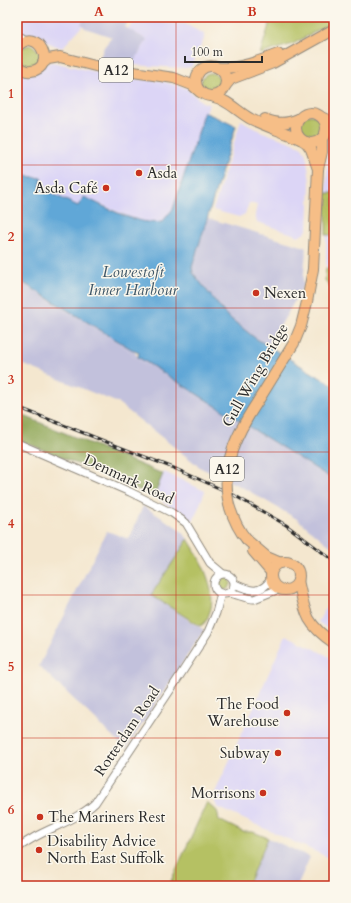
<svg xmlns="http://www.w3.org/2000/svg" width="351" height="903" font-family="Cardo,serif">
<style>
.built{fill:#dcd5f6}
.industrial{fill:#c2c1dc}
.green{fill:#b5c163;stroke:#707647}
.forest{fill:#90a759;stroke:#5e6942}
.water{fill:#61a7d7;stroke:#466981}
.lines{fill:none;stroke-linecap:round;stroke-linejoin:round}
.minor-casing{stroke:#90897d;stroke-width:9}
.major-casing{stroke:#90897d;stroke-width:11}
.highway-casing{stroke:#90897d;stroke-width:12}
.minor{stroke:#fff;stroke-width:7}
.major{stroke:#f6be87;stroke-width:9}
.highway{stroke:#f6be87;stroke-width:10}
.rail-casing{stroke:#2b2b2b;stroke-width:3}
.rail{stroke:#fbf7ec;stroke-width:1.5;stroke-dasharray:4.5;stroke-linecap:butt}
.highway-bridge-casing{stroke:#90897d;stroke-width:12;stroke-linecap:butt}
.highway-bridge{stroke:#f6be87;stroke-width:10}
.grid{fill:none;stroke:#c8321e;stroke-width:1;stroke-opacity:0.55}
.poi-dot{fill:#c8321e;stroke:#fbf7ec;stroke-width:1.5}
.labels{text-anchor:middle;stroke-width:3;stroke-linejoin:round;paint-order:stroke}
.shield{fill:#fbf7ec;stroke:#696865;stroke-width:1}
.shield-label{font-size:14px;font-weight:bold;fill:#2b2b2b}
.poi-label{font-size:15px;fill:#2b2b2b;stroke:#fbf7ec;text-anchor:start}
.street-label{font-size:15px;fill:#2b2b2b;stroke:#fbf7ec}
.water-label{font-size:16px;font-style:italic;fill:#3e5667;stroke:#fbf7ec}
.neatline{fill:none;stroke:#c8321e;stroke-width:1.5}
.grid-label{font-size:13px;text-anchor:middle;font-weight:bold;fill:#c8321e}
</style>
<rect width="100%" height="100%" fill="#fbf7ec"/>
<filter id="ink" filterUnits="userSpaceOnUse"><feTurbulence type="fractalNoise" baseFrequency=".025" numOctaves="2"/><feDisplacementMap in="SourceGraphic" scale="8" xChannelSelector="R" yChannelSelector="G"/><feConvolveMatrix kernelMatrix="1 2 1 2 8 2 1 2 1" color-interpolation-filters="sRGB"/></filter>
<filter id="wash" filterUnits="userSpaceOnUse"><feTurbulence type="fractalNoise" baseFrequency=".012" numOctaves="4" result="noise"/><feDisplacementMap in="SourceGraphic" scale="16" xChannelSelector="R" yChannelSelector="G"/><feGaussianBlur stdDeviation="0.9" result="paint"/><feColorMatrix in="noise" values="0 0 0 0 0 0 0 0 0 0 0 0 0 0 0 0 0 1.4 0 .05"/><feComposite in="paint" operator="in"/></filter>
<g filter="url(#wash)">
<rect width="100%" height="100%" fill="#f4e7cf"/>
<g class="built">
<polygon points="17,17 87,17 81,23 83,25 62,48 17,31"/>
<polygon points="138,17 150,17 161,23 185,24 204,34 204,39 191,67 185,68 132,65 147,40 128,29"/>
<polygon points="52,62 122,78 161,81 186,88 202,102 209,104 206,113 204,113 202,121 173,209 162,222 154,224 131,218 84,197 78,206 42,189 40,187 42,178 17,175 17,70"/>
<polygon points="241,120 260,131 296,144 302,147 305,152 307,159 310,183 308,228 305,233 299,236 257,222 255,215 257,205 249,203 245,214 239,217 213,210"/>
<polygon points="331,139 334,139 334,193 326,193 328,142"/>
<rect x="326" y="235" width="8" height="33"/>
<polygon points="164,472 205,491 193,522 154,496"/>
<polygon points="334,593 334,634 318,622"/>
<polygon points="286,635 334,659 334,860 217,807 213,797"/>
</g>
<g class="industrial">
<polygon points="87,17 131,17 125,27 147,40 132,65 99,60 104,47 112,37 85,28 81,23"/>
<polygon points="207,218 305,247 306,250 303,283 305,283 268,347 255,338 226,315 193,273 192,267"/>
<polygon points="17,280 133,350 138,357 334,480 334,549 297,519 242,487 201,468 118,403 17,362"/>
<polygon points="143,506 178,528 188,539 151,595 204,630 126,749 39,666 107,531 129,539"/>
<polygon points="268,838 310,857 297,886 247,886"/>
</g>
<g class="green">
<polygon points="267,17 334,17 334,21 293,44 260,54 271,19"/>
<path d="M32,45l8,7 -1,11 -10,5 -10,-6c-4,-11 2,-16 13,-17z"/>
<circle cx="211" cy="83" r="10"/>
<circle cx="311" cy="127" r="12"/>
<rect x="326" y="193" width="8" height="42"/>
<polygon points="326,268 334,268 334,292 325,280"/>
<path d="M188,539c12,19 31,53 21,75 -2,6 -4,10 -9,12l-49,-31z"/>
<circle cx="224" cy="583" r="7"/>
<polygon points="207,802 217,811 219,820 243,832 253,832 268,838 247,886 177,886 170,883"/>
</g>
<polygon class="forest" points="17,413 163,474 154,496 17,439"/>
<path class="water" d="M204,112l32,14 -44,141 1,6 33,42 29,23 79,48v94l-196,-123 1,-4 -7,-3h1l-116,-71v-104l25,3 -2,9 2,2 36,17 6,-9c22,10 54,29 78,25l11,-13 29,-88 -1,-2z"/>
</g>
<g filter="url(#ink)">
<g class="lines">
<defs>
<g id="minor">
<polyline points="17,36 29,41"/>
<polyline points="17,443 130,492 172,513 186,523 210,563 222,573"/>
<circle cx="224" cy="584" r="10"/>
<path d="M235,584c14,7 26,11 36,-5"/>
<path d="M228,593c9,1 18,6 26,6l25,-10"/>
<path d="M17,849c23,-20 56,-25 78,-46l84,-126 29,-45 8,-19 5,-20"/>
</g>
<g id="major">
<polyline points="322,117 334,122"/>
<polyline points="325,134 334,130"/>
</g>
<g id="highway">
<path d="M17,47c21,-23 41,21 14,24 -6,1 -10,-2 -14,-6"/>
<polyline points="43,63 48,59 60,57 99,67 174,78 192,85 200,92"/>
<circle cx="211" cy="81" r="15"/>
<path d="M218,68c20,1 42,-7 60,-14"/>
<polyline points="226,85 231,79 273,63 334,29"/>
<path d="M214,97c14,3 24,15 37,22 16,8 33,13 49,20"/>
<circle cx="311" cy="128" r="15"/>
<path d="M265,119c12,5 21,5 33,0"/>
<polyline points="306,142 311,149 318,169"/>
<polyline points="258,401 294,343 301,326 307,302 313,269 318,169 322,152 322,138"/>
<polyline points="247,540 267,557 281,563"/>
<polyline points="253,551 271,572"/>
<circle cx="285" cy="576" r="14"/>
<path d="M298,580c7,32 7,44 36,63"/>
</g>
</defs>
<use href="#minor" class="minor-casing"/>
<use href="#major" class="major-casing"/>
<use href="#highway" class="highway-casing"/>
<use href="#minor" class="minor"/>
<use href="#major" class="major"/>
<use href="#highway" class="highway"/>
<defs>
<polyline id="rail" points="17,407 176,469 232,494 286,525 334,561"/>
</defs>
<use href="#rail" class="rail-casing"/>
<use href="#rail" class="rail"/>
<defs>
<path id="highway-bridge" d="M247,540c-9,-10 -14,-22 -18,-35 -9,-40 8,-72 29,-104"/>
</defs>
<use href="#highway-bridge" class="highway-bridge-casing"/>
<use href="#highway-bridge" class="highway-bridge"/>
</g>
</g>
<path class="grid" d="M176,17v869M17,165h317M17,308h317M17,452h317M17,595h317M17,738h317"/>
<g class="poi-dot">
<circle cx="139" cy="173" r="4"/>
<circle cx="106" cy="188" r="4"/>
<circle cx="256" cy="293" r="4"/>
<circle cx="287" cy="713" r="4"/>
<circle cx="278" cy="753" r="4"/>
<circle cx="263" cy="793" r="4"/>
<circle cx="40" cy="817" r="4"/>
<circle cx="39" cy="850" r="4"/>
</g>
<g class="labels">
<g class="shield">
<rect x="99" y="58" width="34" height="24" rx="3"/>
<rect x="210" y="457" width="34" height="24" rx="3"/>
</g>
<g class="shield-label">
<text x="116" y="75">A12</text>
<text x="227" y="474">A12</text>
</g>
<g class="poi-label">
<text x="147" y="178">Asda</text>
<text x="98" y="193" text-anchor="end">Asda Café</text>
<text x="264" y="298">Nexen</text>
<text x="279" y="709" text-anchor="end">The Food<tspan x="279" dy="17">Warehouse</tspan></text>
<text x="270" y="758" text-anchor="end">Subway</text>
<text x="255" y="798" text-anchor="end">Morrisons</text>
<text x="48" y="822">The Mariners Rest</text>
<text x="47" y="846">Disability Advice<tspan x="47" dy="17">North East Suffolk</tspan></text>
</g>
<g class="street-label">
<text transform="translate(255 375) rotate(-60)" y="5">Gull Wing Bridge</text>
<text transform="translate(129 479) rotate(25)" y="5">Denmark Road</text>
<text transform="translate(127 731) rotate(-56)" y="5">Rotterdam Road</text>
</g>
<g class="water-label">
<text x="133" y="277">Lowestoft<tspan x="133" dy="18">Inner Harbour</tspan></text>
</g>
</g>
<rect width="351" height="903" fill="none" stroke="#fbf7ec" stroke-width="44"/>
<path d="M185 56v6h77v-6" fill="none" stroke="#2b2b2b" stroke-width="2"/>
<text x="191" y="56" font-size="12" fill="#2b2b2b" stroke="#fbf7ec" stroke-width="3" paint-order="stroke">100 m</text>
<rect x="22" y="22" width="307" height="859" class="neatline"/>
<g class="grid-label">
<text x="99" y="16">A</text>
<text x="252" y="16">B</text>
<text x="11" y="98">1</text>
<text x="11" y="241">2</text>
<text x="11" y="384">3</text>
<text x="11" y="528">4</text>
<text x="11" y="671">5</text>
<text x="11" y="814">6</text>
</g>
</svg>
